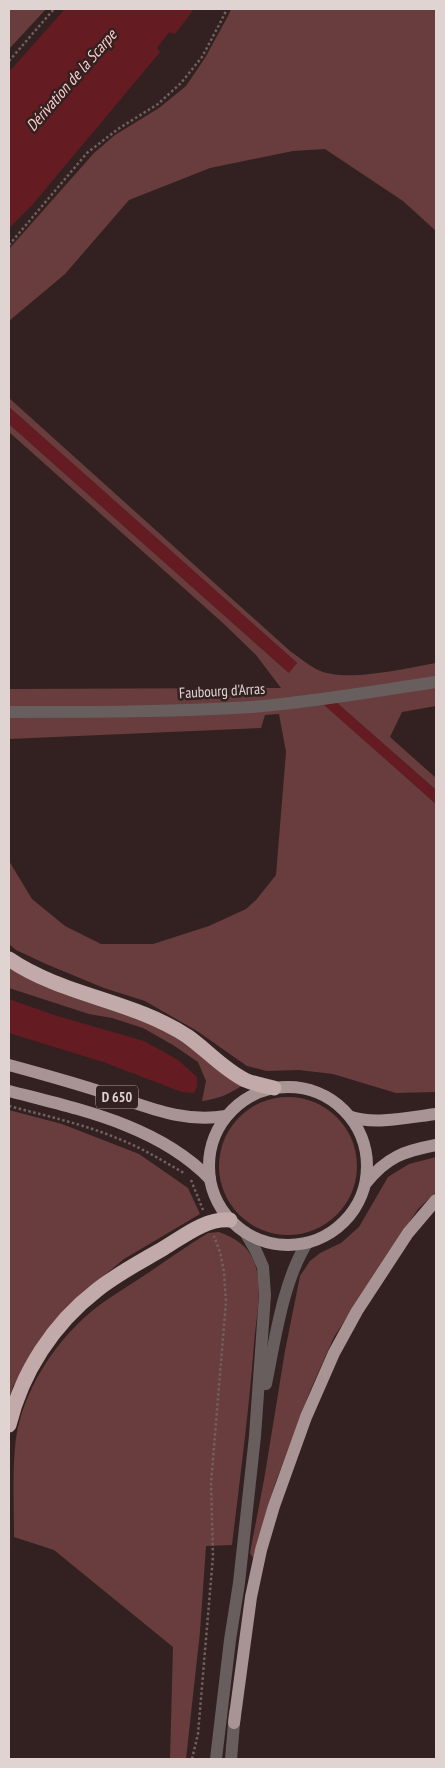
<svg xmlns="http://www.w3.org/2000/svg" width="445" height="1768" font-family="'PT Sans Narrow',sans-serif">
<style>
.green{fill:#693d3d}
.water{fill:#641c22}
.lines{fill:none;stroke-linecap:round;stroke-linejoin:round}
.path{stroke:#706060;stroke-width:2.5;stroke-dasharray:2.5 2.5;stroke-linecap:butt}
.minor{stroke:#675e5d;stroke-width:12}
.major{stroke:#a89494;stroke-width:12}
.highway{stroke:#c1aaa9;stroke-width:15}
.labels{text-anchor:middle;stroke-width:5;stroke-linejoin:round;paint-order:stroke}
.shield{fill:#332121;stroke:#ac9e9e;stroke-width:1}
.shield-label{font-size:14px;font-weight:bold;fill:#e0d4d3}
.street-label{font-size:15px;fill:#e0d4d3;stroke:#332121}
.water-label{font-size:16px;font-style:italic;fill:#facbca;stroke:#332121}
</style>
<rect width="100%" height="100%" fill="#332121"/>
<g class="green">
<polygon points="9,9 46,9 9,49"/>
<polygon points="231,9 436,9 436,231 403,201 325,149 293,151 210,168 129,200 65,274 9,321 9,249 94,153 115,135 159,108 186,86 205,58 228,16"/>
<path d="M9,398l281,253c9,6 17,13 26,18 27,15 90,-1 120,-6v43l-34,6 -12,25 46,41v12l-99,-87 -12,2 111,99v288l-40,1 -63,-19 -34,-4 -32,1 -20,-5 -50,-35 -52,-30 -41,-13 -58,-24 -30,-14 -7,-6v-83l23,38 33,27 36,18h52l56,-18 37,-17 10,-9 20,-25 10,-123 -7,-38 -14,1 -4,13 -252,11v-50l272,-1 -25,-33 -32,-31 -215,-192v-8l279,248 9,-9 -288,-256z"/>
<path d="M9,967c41,26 89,36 134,54 36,14 68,41 98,65 -13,9 -24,13 -39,15l4,-20 -8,-19 -25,-17 -30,-17 -31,-10 -23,-4 -80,-26z"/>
<circle cx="288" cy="1166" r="69"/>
<polygon points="9,1110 62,1124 139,1154 188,1188 200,1214 124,1259 71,1303 48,1330 13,1386 9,1399"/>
<polygon points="436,1157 436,1192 418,1209 334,1337 310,1391 275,1484 253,1558 250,1553 264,1480 285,1351 300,1276 310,1261 320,1253 341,1243 359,1227 388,1177 409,1164"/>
<path d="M219,1232c16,6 30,14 36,32 8,25 1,54 -1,79 -5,68 -14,135 -22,202l-26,1 -6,86 -14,127h-16l3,-112 -119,-97 -40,-13c0,-33 -2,-67 2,-99 7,-46 36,-91 69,-121 20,-18 44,-31 66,-46 19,-13 37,-26 57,-38z"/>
</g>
<g class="water">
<polygon points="65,9 194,9 175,34 169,32 157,48 160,52 33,204 9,228 9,72"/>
<polygon points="9,407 297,663 289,673 9,424"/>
<polygon points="337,703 436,790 436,804 324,705"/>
<polygon points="9,999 54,1015 144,1041 178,1060 197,1077 197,1086 194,1093 182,1092 103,1062 9,1033"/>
</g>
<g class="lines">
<g class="path">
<polyline points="9,61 54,9"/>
<polyline points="9,245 87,153 118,129 158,104 181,83 202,57 219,25 227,9"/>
<path d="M9,1106c37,10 75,18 110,33 23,9 44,22 65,34"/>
<polyline points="191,1180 203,1210"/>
<polyline points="192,1759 198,1734 213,1556 211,1483 226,1302 224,1272 220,1252 214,1236"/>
</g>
<g class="minor">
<path d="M9,712c81,0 162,0 243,-5 61,-5 123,-16 184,-25"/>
<path d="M266,1384c9,-44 17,-103 41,-141"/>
<polyline points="216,1759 230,1640 239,1583 255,1436 265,1295 263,1267 256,1251 245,1232"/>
<polyline points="231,1759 235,1712"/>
</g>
<g class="major">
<path d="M9,1065c33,9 66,18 99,29 40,13 74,29 118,22"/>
<circle cx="288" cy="1166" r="79"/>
<path d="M9,1091c69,18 149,34 201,88"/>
<path d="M351,1117c24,8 60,0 85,-3"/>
<path d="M366,1183c21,-26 38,-32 70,-38"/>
<polyline points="234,1723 251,1597 261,1550 274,1506 306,1417 334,1353 357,1311 408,1233 436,1200"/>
</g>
<g class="highway">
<path d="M9,959c54,37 123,41 178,77 20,14 36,33 58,44 9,4 19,6 29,8"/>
<path d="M9,1425c13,-53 44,-101 88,-135 20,-16 45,-29 67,-42 20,-12 42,-30 66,-28"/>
</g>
</g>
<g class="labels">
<rect class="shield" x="96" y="1085.5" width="42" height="23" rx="4"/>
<g class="shield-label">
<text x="117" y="1102">D 650</text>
</g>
<g class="street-label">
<text transform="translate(222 691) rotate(-3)" y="5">Faubourg d'Arras</text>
</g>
<g class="water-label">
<text transform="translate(71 80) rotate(-49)" y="6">Dérivation de la Scarpe</text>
</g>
</g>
<rect width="445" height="1768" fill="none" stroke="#e0d4d3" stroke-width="20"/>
</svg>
